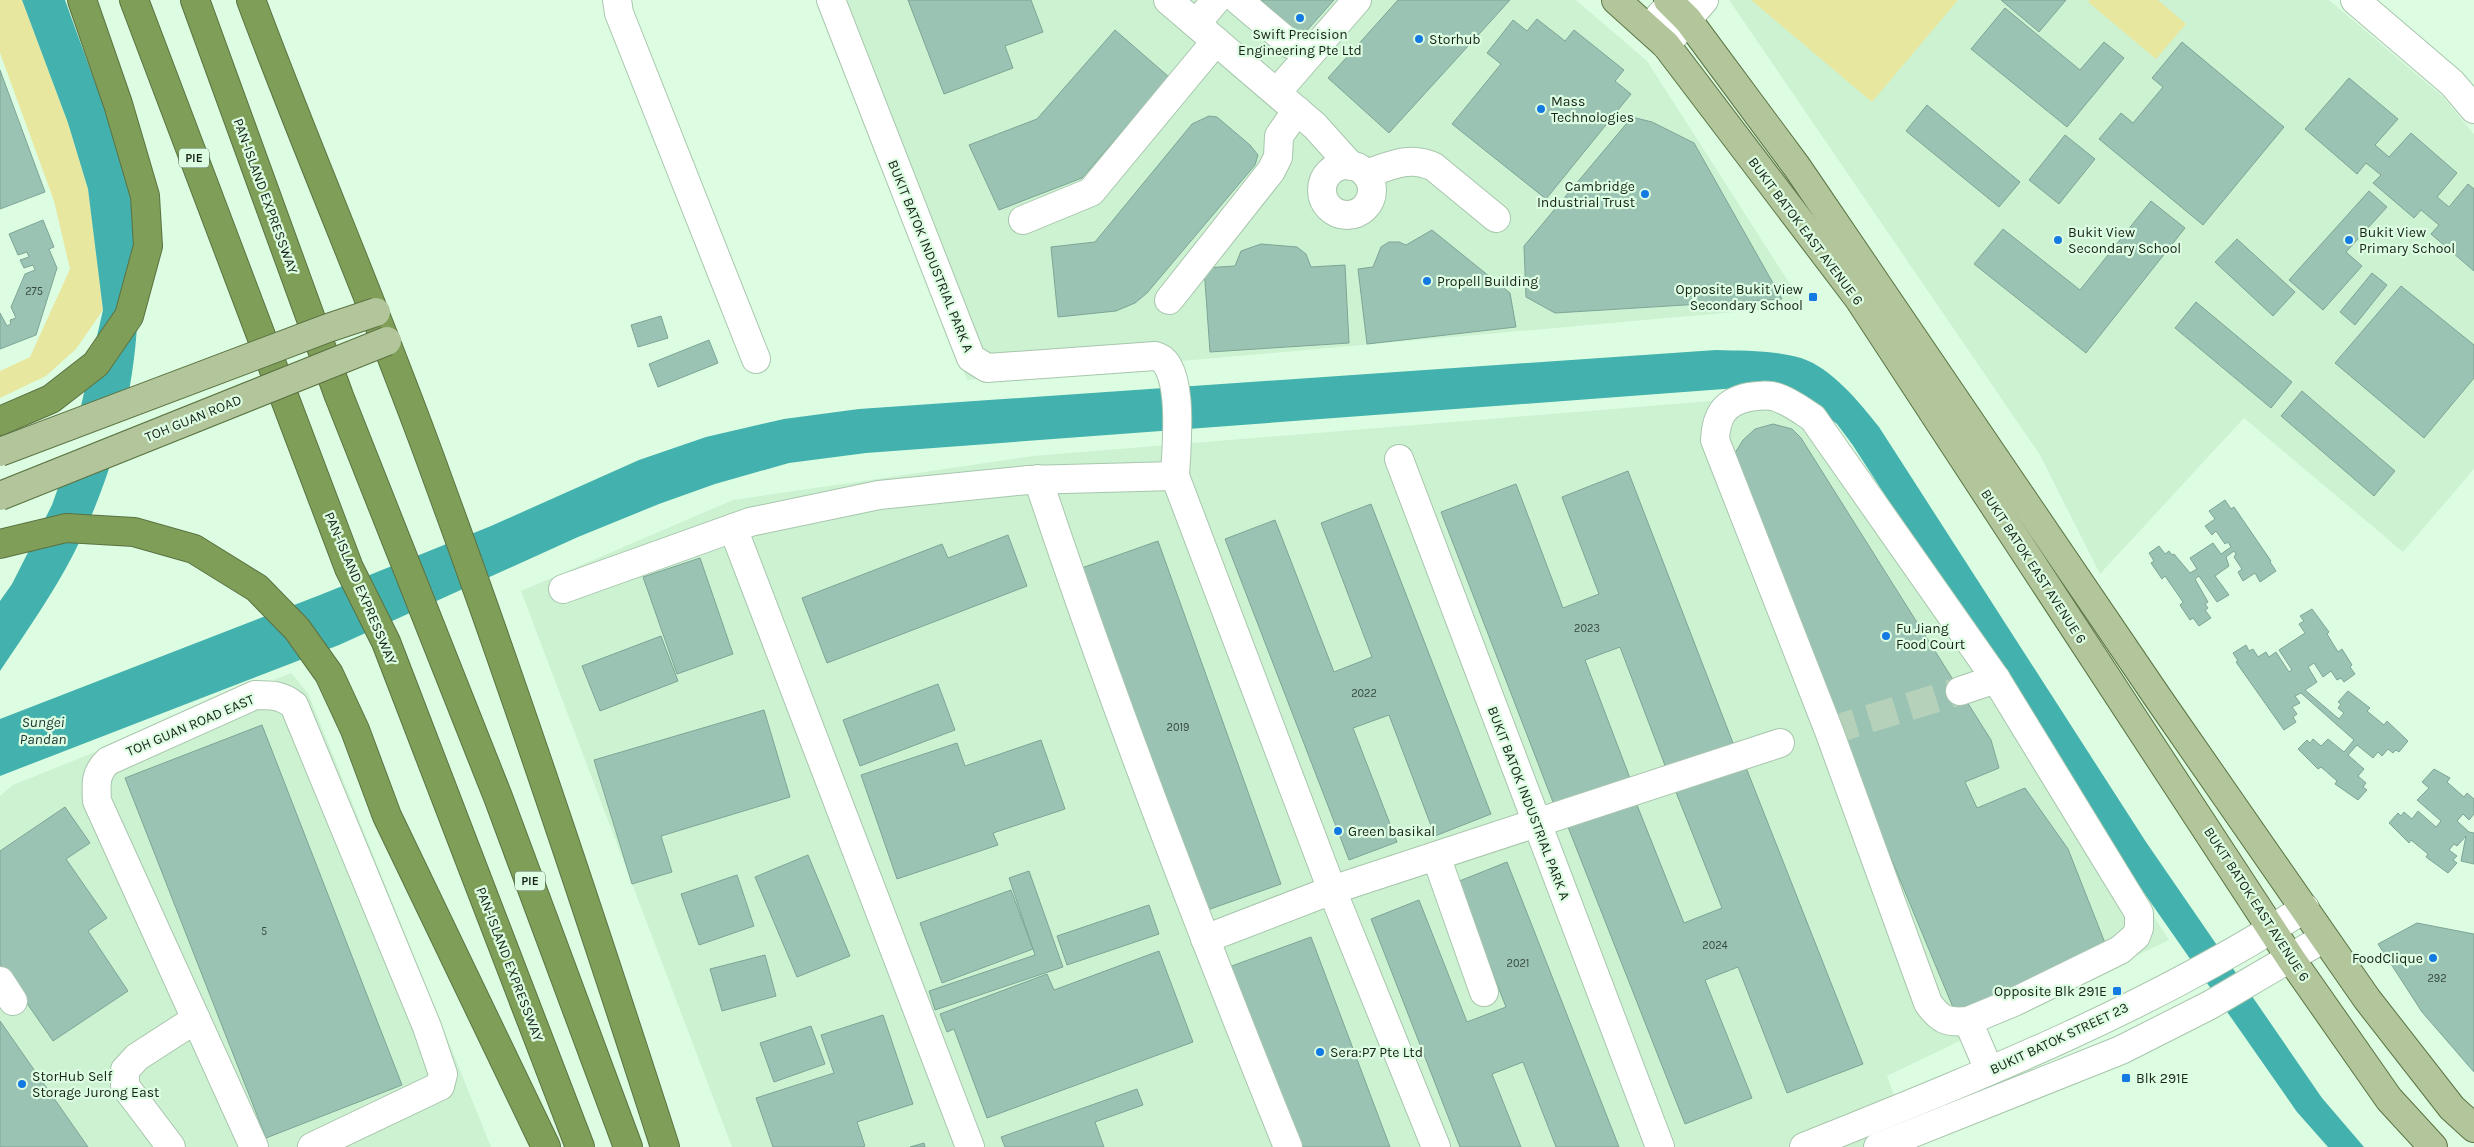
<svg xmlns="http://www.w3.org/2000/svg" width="2474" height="1147" font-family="Karla,sans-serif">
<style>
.built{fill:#ccf2d2}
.green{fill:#e8e7a0}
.water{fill:#43b1ad}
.pier{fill:#ddfde2}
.building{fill:#9ac3b4;stroke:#7da596}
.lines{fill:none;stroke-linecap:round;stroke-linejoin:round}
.minor-tunnel{stroke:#b6d1ba;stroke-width:28;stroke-dasharray:28 14;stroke-linecap:butt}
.minor-casing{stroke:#a8c6ad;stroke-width:30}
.major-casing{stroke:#5b7342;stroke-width:30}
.highway-casing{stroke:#5b7342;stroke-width:30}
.minor{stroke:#fff;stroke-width:28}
.major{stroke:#b2c59b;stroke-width:28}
.highway{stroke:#7f9e58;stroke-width:28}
.major-bridge-casing{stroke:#5b7342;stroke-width:30;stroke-linecap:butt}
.major-bridge{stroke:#b2c59b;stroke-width:28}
.poi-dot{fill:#137ae2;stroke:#ddfde2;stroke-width:2}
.labels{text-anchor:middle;stroke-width:4.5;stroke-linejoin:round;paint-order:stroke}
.number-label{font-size:11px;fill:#384b40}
.shield{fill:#ddfde2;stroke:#536456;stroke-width:1}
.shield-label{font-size:12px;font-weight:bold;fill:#18231a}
.poi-label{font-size:14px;fill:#18231a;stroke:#ddfde2;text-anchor:start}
.street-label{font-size:14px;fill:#18231a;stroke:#ddfde2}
.water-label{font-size:15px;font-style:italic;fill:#1c3433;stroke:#ddfde2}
</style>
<rect width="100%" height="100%" fill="#ddfde2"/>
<g class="built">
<polygon points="817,0 1576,0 1647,61 1804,306 967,380"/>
<polygon points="1729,0 2329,0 2442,96 2474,134 2474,469 2403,552 2244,418 2100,574 2040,455"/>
<polygon points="1772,396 1834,428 2169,940 1887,1076 1913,1147 732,1147 521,591 733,500 1033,456"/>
<polygon points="291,673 308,693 491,1147 0,1147 0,796 13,785"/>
</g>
<g class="green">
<polygon points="0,0 22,0 68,123 88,189 103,310 76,349 46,376 0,398 0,371 30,357 70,269 54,201 0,53"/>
<polygon points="1751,0 1958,0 1872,102"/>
<polygon points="2090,0 2158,0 2186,24 2156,59 2088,2"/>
</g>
<g class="water">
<path d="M22,0h43c13,37 27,73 40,110 6,18 15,36 19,54 30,134 12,266 -50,389 -21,41 -48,79 -74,118v-70l12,-17 40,-79 18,-51 33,-144 -15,-121 -20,-66z"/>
<path d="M1716,350c28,1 57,0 85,8 31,10 58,44 78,69l267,415 176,256 42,49h-36l-31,-35 -178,-255 -267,-413 -15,-20 -22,-18 -51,-20 -898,67 -77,10 -74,21 -56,20 -81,33 -239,108 -339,131v-57l320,-124 171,-69 148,-66 67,-23 78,-18 75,-10z"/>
</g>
<polygon class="pier" points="132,392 123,439 57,483 68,453 76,413"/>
<g class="building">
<polygon points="908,0 1031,0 1043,32 1005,46 1013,68 944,94"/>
<polygon points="1261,0 1334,0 1302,36"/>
<polygon points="1398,0 1510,0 1389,133 1328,78"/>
<polygon points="2001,0 2066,0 2039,32"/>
<polygon points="2005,8 2080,70 2104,42 2124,58 2067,127 1971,49"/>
<polygon points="1537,19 1565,41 1574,30 1624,70 1615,81 1631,94 1546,199 1452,124 1501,64 1487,53 1513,20 1527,31"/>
<polygon points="1115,30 1169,77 1082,178 999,210 969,145 1037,119"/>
<polygon points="2182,42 2284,127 2203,225 2099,139 2121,113 2133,123 2163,87 2152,78"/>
<polygon points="0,70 45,192 0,209"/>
<polygon points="2349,78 2398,119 2375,145 2389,157 2411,133 2457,173 2437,197 2449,207 2468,184 2474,189 2474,271 2431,234 2439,225 2421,210 2414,218 2373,183 2381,175 2366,163 2357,174 2305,129"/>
<polygon points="1927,105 2020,182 1999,207 1906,131"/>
<polygon points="1209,116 1217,117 1250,145 1258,155 1255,165 1147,293 1135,303 1116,311 1058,317 1051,247 1095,242 1192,124"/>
<polygon points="1632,117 1652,122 1694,143 1782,299 1555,313 1526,297 1524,246"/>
<polygon points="2065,135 2095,159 2059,204 2029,180"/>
<polygon points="2369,191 2387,207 2346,252 2362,266 2323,310 2289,280"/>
<polygon points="2151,201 2185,228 2086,353 1974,264 2003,229 2080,290"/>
<polygon points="43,220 54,247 49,249 57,268 36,335 0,349 0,313 7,326 11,324 10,320 16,318 11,307 25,274 35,270 33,265 24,268 20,260 29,257 27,252 18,255 9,234"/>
<polygon points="1432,230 1510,293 1516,327 1367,344 1358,269 1373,267 1381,247 1389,242 1399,242 1406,245"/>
<polygon points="2237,239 2295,292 2273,316 2215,262"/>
<polygon points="1261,244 1297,247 1306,254 1311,267 1345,265 1349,343 1210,352 1204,268 1235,266 1241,251"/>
<polygon points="2372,273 2387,285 2355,325 2340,312"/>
<polygon points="2401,286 2474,345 2474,378 2424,438 2335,363"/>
<polygon points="2196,302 2292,382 2271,408 2175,328"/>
<polygon points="661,316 668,338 638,347 631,325"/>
<polygon points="709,340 718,363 658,387 649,364"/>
<polygon points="2302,391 2395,471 2374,496 2281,416"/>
<polygon points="1773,424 1792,429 1801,438 1991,740 1999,768 1965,782 1977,808 2025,788 2068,849 2107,948 1957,1017 1733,478 1735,453 1743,440 1755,429"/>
<polygon points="1628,471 1733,743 1666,768 1620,647 1585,660 1633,786 1558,815 1441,512 1516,484 1563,608 1599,594 1562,497"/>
<polygon points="2225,500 2231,509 2234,507 2271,561 2270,562 2276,571 2260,582 2255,573 2243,581 2238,572 2242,569 2234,557 2236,554 2234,551 2226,557 2229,566 2215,576 2229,595 2217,602 2199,576 2195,579 2208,602 2205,604 2208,608 2205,610 2211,618 2199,626 2193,618 2190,620 2180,605 2183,602 2165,576 2162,579 2151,563 2154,561 2149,553 2159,546 2165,554 2169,551 2172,555 2174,554 2190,573 2197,569 2190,558 2213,543 2221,554 2231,547 2228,542 2225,544 2216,531 2212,535 2205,526 2215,519 2209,511"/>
<polygon points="1371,504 1491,814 1435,836 1389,715 1353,728 1397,842 1349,860 1225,539 1275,520 1334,672 1372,657 1321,523"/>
<polygon points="1008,535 1027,586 827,663 802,598 942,544 948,558"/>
<polygon points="1158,541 1281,884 1199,913 1076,570"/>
<polygon points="700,558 733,654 677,674 643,577"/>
<polygon points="2312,609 2329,632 2327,634 2338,652 2342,649 2352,665 2350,667 2355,674 2344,682 2341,678 2337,680 2331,671 2323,677 2314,663 2308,667 2317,682 2305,690 2339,719 2344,713 2338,708 2341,704 2338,702 2348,691 2370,708 2367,711 2384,725 2387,721 2408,741 2399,752 2396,750 2393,753 2388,749 2382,756 2378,752 2373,758 2357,745 2348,755 2364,769 2358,776 2366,783 2363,787 2367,790 2358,800 2335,784 2337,781 2321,767 2318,769 2298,749 2307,740 2310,743 2313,739 2321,746 2328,739 2344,752 2354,740 2301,693 2295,696 2300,703 2292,707 2297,714 2293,717 2296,722 2284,730 2236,662 2238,661 2233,653 2246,645 2249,651 2253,649 2258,657 2266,652 2269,657 2276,652 2289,672 2292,670 2279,650 2305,633 2299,624 2304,621 2300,616"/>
<polygon points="661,636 678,681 600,711 582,666"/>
<polygon points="938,684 955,730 860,766 843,720"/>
<polygon points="764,710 790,797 661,836 672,872 632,884 594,760"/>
<polygon points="262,725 402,1085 266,1138 125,778"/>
<polygon points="1041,740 1065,809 993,833 998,845 897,879 861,775 957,743 965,766"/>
<polygon points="1743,760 1863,1064 1787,1093 1738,967 1705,980 1752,1098 1685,1124 1568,827 1635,800 1684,923 1722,908 1674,787"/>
<polygon points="2434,769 2450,778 2447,782 2464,797 2467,793 2474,799 2474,814 2469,820 2463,814 2457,821 2469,832 2474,833 2474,864 2461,861 2466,836 2457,846 2454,844 2449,850 2457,856 2453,860 2457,863 2448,873 2426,857 2428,854 2411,840 2409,843 2389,823 2398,813 2401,816 2404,812 2412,819 2418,811 2436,827 2441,821 2417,800 2429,788 2422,782"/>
<polygon points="65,807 90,843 66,859 107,918 88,931 128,991 53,1041 0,964 0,851"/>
<polygon points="808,855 850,956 797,977 755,877"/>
<polygon points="1507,862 1619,1147 1556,1147 1523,1062 1492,1074 1521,1147 1460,1147 1371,919 1419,900 1467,1022 1506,1007 1457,882"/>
<polygon points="1029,871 1063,967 935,1010 929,991 1035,955 1009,878"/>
<polygon points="737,875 754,926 699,945 681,894"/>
<polygon points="1011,890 1033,949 942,983 920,923"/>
<polygon points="1149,905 1159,934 1067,965 1057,936"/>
<polygon points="2417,923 2474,934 2474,1072 2422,1012 2378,944"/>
<polygon points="1311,937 1390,1147 1297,1147 1229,967"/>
<polygon points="1159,951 1193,1042 987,1118 954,1029 947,1032 940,1014 1047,974 1054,990"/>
<polygon points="765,955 776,996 722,1011 710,969"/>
<polygon points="883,1015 913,1104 857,1122 865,1146 862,1147 773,1147 756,1098 834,1073 821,1035"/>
<polygon points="0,1021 88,1147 0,1147"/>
<polygon points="811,1026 825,1064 774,1082 760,1043"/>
<polygon points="1137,1089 1143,1105 1095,1122 1104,1147 1005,1147 1001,1137"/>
<polygon points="924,1143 925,1147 910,1147"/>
</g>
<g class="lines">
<polyline class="minor-tunnel" points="1829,731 1960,691"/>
<defs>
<g id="minor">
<polyline points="617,0 619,13 756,359"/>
<path d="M831,0l140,358 16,10 168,-12c31,6 21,95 20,120l157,414 104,257"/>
<polyline points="1168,0 1315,126 1351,166"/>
<polyline points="1238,0 1290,44"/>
<polyline points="2355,0 2452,83 2474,109"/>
<polyline points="1196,24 1216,0"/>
<polyline points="1649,28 1674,0"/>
<polyline points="1666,45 1704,0"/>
<polyline points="1277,92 1357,0"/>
<circle cx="1347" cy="190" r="25"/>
<path d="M1366,174c24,-8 44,-19 68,-7l62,51"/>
<polyline points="1023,220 1091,192 1216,41"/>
<polyline points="1169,300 1271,171 1278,157 1279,136 1297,110"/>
<polyline points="1399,459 1660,1147"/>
<path d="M1038,479c75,226 161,448 250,668"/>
<polyline points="733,528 970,1147"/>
<polyline points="563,589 750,522 879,495 1028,480 1175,476"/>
<polyline points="1960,691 1996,679"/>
<polyline points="1436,856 1484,992"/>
<polyline points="1205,939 1332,890 1780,743"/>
<polyline points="0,981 13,1001"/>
<path d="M1968,1021l46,-19 106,-52 16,-14 3,-8v-15l-143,-234 -183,-261c-12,-8 -24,-17 -37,-21 -8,-3 -19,-1 -27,0 -25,5 -33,19 -34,43l114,291 99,272c12,17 19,20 40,18l21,49"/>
<polyline points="171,1147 125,1086 125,1070 137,1057 196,1019"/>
<path d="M254,1147l-157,-346c-1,-17 -2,-28 11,-40l147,-66c17,0 26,0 39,10l133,322 16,47 -3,12 -128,61"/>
<path d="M1804,1147c171,-69 346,-138 501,-239"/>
<polyline points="1878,1147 2121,1050 2210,1005 2324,938"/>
</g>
<g id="major">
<polyline points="1616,0 1666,45 1859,299 2291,959 2389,1099 2433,1147"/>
<polyline points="1668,0 1688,20 1797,167 2158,698 2367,999 2452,1108 2474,1128"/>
</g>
<g id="highway">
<polyline points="134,0 349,568 386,642 580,1147"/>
<polyline points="195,0 339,396 498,797 628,1147"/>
<path d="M251,0c60,161 129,318 187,480 81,220 155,444 227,667"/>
<polyline points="0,421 51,399 96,364 129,316 148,246 145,196 118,104 82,0"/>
<polyline points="0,544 66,528 134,532 194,549 257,588 297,629 329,674 355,730 387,816 546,1147"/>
</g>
</defs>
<use href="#minor" class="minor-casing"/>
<use href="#major" class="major-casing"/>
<use href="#highway" class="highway-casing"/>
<use href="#minor" class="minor"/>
<use href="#major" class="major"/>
<use href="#highway" class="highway"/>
<defs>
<g id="major-bridge">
<polyline points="0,452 328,328 376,312"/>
<polyline points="0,496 387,341"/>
</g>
</defs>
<use href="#major-bridge" class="major-bridge-casing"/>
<use href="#major-bridge" class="major-bridge"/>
</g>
<g class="poi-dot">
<circle cx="1300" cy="18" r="5"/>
<circle cx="1419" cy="39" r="5"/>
<circle cx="1541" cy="109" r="5"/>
<circle cx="1645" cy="194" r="5"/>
<circle cx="2058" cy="240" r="5"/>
<circle cx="2349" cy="240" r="5"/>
<circle cx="1427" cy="281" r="5"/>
<rect x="1808" y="292" width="10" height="10" rx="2.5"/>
<circle cx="1886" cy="636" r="5"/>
<circle cx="1338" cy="831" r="5"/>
<circle cx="2433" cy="958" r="5"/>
<rect x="2112" y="986" width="10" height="10" rx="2.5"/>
<circle cx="1320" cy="1052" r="5"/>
<rect x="2121" y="1073" width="10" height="10" rx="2.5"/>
<circle cx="22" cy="1084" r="5"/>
</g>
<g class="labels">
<g class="number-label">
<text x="34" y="295">275</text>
<text x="1587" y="632">2023</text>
<text x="1364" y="697">2022</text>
<text x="1178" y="731">2019</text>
<text x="264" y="935">5</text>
<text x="1715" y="949">2024</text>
<text x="1518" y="967">2021</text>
<text x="2437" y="982">292</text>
</g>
<g class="shield">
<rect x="179" y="148.5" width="30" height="19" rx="4"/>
<rect x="515" y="871.5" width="30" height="19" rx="4"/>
</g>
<g class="shield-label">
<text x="194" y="162">PIE</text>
<text x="530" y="885">PIE</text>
</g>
<g class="poi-label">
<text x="1300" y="39" text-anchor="middle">Swift Precision<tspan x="1300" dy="16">Engineering Pte Ltd</tspan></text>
<text x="1429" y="44">Storhub</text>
<text x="1551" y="106">Mass<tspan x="1551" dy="16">Technologies</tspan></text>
<text x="1635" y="191" text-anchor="end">Cambridge<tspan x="1635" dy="16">Industrial Trust</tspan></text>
<text x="2068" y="237">Bukit View<tspan x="2068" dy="16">Secondary School</tspan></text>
<text x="2359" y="237">Bukit View<tspan x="2359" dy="16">Primary School</tspan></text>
<text x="1437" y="286">Propell Building</text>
<text x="1803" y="294" text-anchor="end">Opposite Bukit View<tspan x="1803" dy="16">Secondary School</tspan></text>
<text x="1896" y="633">Fu Jiang<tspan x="1896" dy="16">Food Court</tspan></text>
<text x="1348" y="836">Green basikal</text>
<text x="2423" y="963" text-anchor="end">FoodClique</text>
<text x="2107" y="996" text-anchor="end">Opposite Blk 291E</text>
<text x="1330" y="1057">Sera:P7 Pte Ltd</text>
<text x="32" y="1081">StorHub Self<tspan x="32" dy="16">Storage Jurong East</tspan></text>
<text x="2136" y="1083">Blk 291E</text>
</g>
<g class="street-label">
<text transform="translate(266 196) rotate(70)" y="5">PAN-ISLAND EXPRESSWAY</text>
<text transform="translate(1806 231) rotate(53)" y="5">BUKIT BATOK EAST AVENUE 6</text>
<text transform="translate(931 256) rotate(68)" y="5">BUKIT BATOK INDUSTRIAL PARK A</text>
<text transform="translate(193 418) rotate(-22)" y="5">TOH GUAN ROAD</text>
<text transform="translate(2034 566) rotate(57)" y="5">BUKIT BATOK EAST AVENUE 6</text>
<text transform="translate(361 588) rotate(67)" y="5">PAN-ISLAND EXPRESSWAY</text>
<text transform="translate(190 725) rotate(-23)" y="5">TOH GUAN ROAD EAST</text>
<text transform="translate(1529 803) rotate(69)" y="5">BUKIT BATOK INDUSTRIAL PARK A</text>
<text transform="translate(2257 904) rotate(57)" y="5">BUKIT BATOK EAST AVENUE 6</text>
<text transform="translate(510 964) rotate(69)" y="5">PAN-ISLAND EXPRESSWAY</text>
<text transform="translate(2059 1038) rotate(-25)" y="5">BUKIT BATOK STREET 23</text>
</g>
<g class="water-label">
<text x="43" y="727">Sungei<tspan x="43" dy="17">Pandan</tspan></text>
</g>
</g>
</svg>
